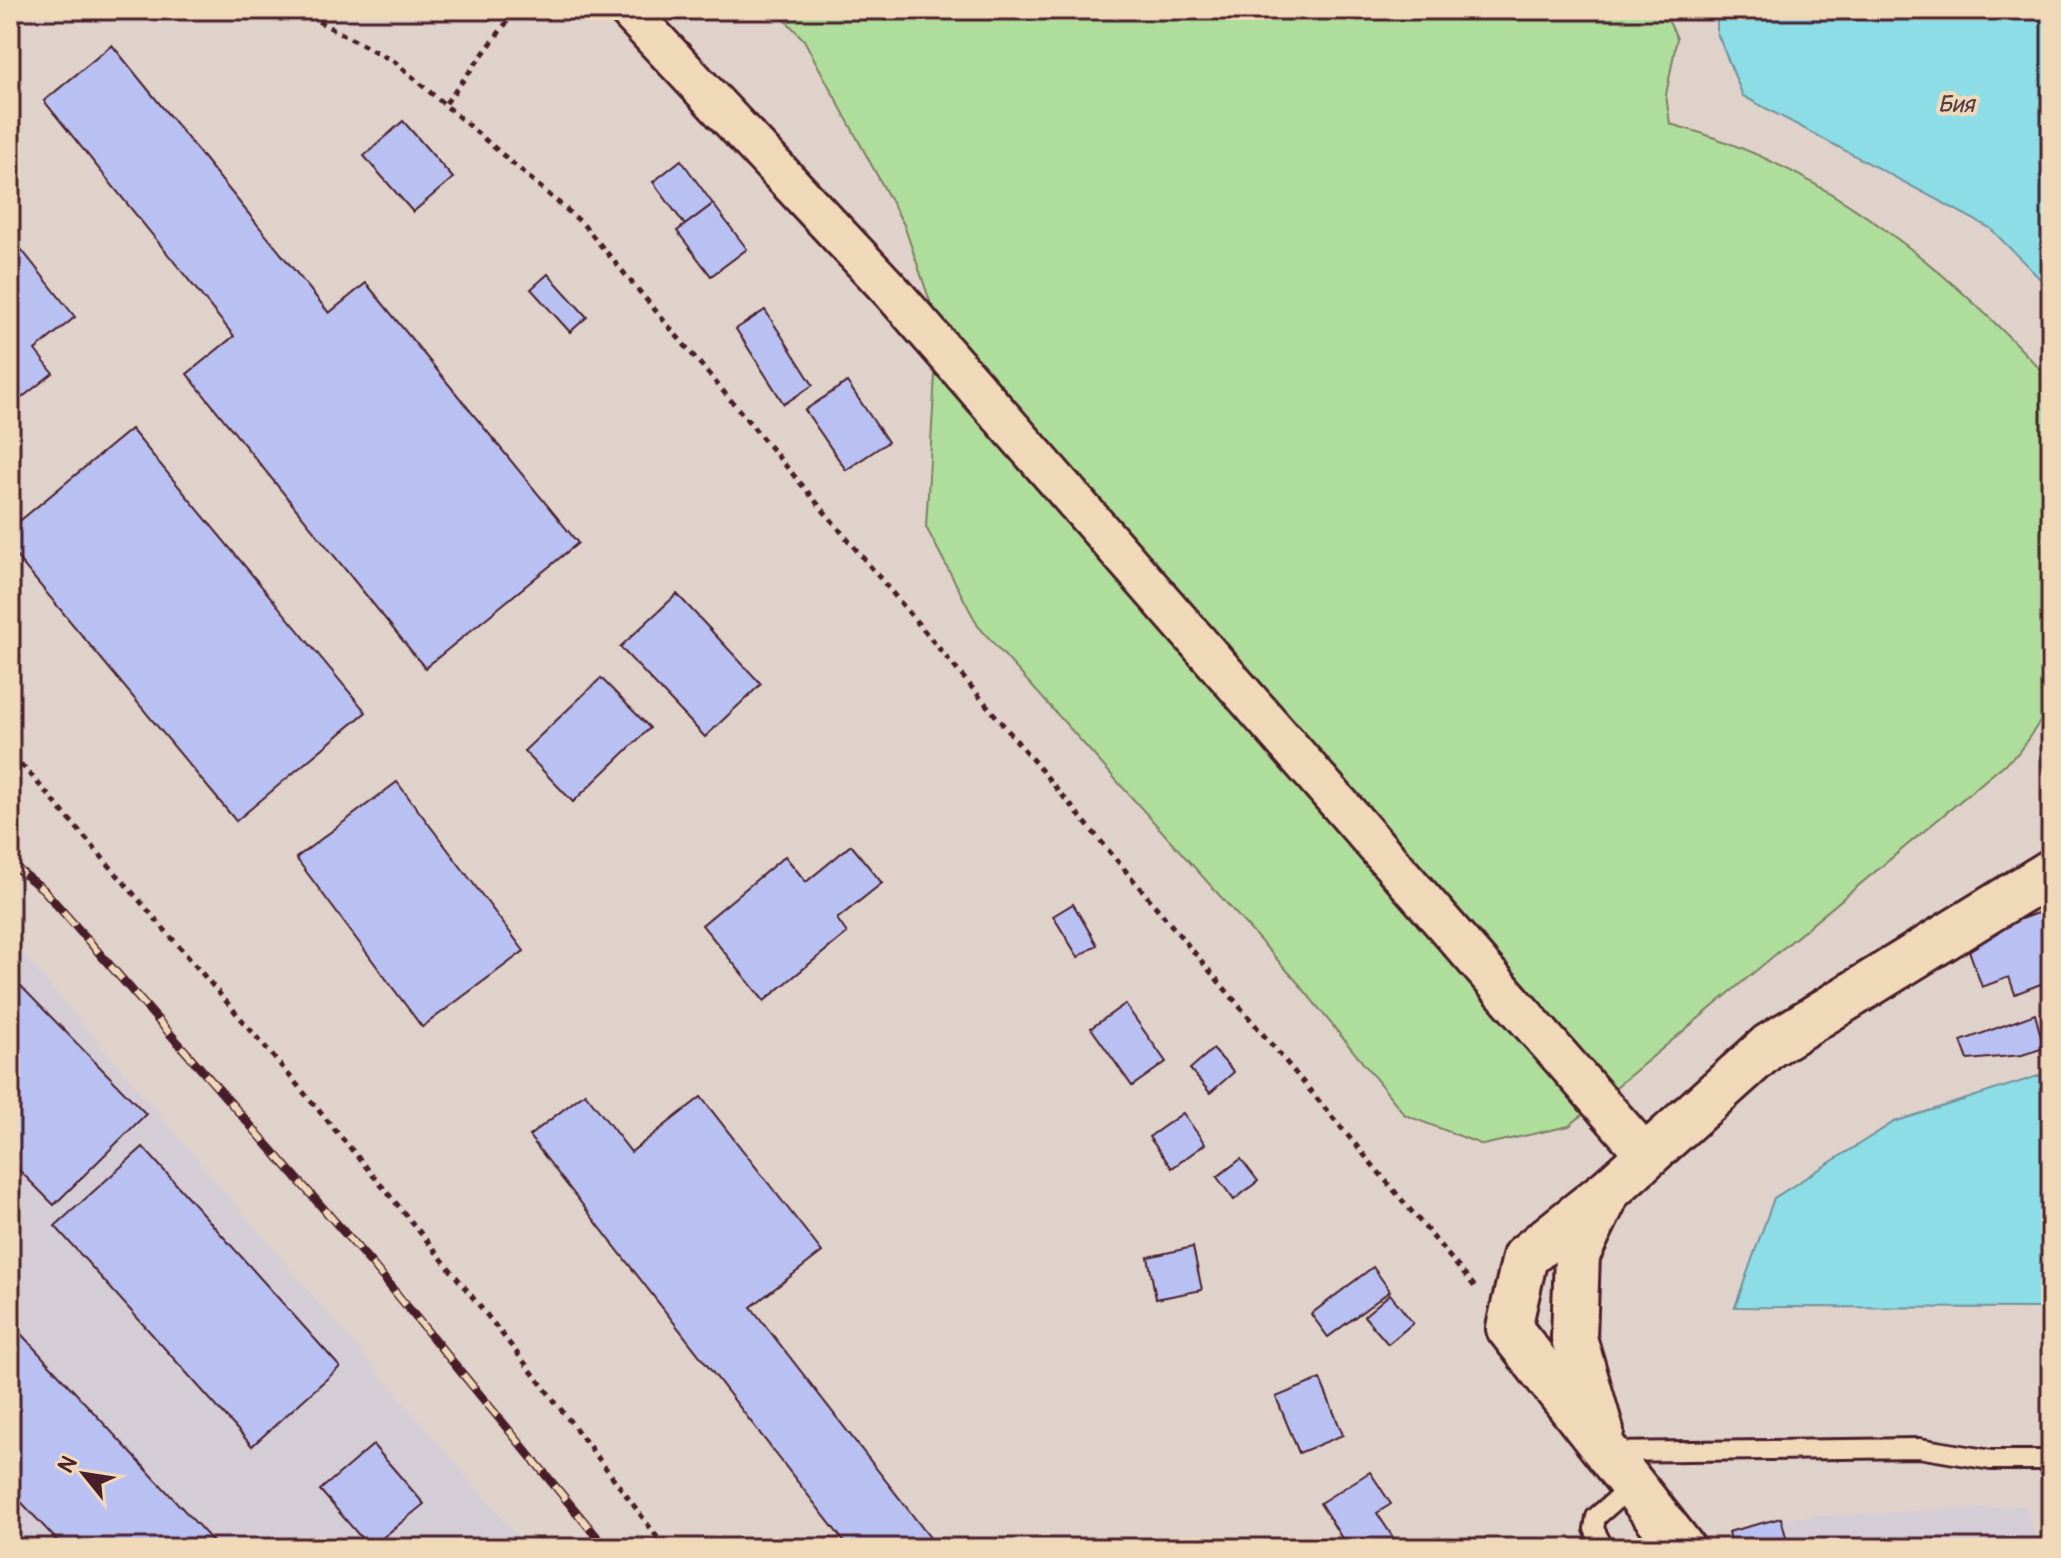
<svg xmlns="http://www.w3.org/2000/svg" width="2061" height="1558" font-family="Pangolin,sans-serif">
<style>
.built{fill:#d4cdd6}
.green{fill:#afdd9b;stroke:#7c7e63;stroke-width:2}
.water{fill:#8cdde6;stroke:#72919b;stroke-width:2}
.building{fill:#b9c1f3;stroke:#4a1f2b;stroke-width:2}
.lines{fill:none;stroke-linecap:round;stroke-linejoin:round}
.lane-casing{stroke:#4a1f2b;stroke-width:24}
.street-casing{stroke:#4a1f2b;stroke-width:44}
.secondary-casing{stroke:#4a1f2b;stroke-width:50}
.path{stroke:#4a1f2b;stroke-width:5;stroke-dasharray:6 6;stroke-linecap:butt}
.lane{stroke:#efd9b8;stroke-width:18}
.street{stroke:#efd9b8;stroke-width:38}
.secondary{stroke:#efd9b8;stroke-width:44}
.rail-casing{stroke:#4a1f2b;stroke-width:9}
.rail{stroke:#efd9b8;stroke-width:6;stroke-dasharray:18;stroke-linecap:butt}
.labels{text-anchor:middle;stroke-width:8;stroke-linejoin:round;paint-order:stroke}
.water-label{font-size:24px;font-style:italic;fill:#543c47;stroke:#efd9b8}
</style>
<rect width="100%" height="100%" fill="#dfd2ca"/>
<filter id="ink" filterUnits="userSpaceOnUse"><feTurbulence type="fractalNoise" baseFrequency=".0125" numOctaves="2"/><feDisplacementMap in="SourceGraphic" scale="16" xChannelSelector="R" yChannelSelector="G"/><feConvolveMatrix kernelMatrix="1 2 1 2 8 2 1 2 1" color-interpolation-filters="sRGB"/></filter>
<g filter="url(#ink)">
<g class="built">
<polygon points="10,939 527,1548 10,1548"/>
<polygon points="2025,1506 2041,1548 1732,1548 1728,1532 1781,1518"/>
</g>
<path class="green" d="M776,10h887l14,28 -11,57 4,29c151,39 278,144 381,257v325l-33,47 -449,373 -86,19 -78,-30 -106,-131 -321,-358 -52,-99 12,-202 -34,-100 -100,-185z"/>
<g class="water">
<polygon points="1717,10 2051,10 2051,290 1990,228 1743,96 1717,33"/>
<polygon points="2051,1072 2051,1308 1735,1307 1774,1198 1894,1122"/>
</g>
<g class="building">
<polygon points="112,45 329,313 366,283 578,543 425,668 187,374 234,336 44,101"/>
<polygon points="403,121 453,178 413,212 364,156"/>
<polygon points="681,160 713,204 685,225 653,182"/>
<polygon points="713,204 747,249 711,276 677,231"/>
<polygon points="10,235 75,317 35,350 53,373 10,407"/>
<polygon points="548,274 587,317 570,332 531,289"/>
<polygon points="765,310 813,385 784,404 736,329"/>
<polygon points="847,382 888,442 846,470 805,410"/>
<polygon points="131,429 366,712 236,821 10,549 10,529"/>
<polygon points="677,594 761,684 705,737 620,647"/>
<polygon points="601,678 650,728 573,802 524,751"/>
<polygon points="397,782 524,951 422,1027 296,858"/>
<polygon points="851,845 882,883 837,919 847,933 764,1001 702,925 785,856 806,882"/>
<polygon points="1073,904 1097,945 1078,957 1053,916"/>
<polygon points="2051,908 2051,980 2015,994 2009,977 1982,987 1965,939"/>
<polygon points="10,975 146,1114 54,1205 10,1161"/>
<polygon points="1125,1004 1166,1062 1132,1086 1091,1028"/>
<polygon points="2035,1014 2044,1048 2022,1055 1968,1060 1961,1041"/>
<polygon points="1213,1049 1234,1072 1210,1093 1190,1069"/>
<polygon points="585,1093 631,1152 701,1097 822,1252 751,1307 938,1548 849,1548 529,1136"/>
<polygon points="1183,1113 1205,1144 1172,1168 1149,1137"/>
<polygon points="143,1147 340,1367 252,1446 55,1226"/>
<polygon points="1241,1159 1258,1181 1234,1200 1217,1177"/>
<polygon points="1193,1247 1202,1290 1156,1299 1148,1257"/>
<polygon points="1373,1267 1390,1291 1328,1337 1311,1314"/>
<polygon points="1390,1294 1413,1323 1388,1344 1364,1316"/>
<polygon points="10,1322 219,1548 64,1548 10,1490"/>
<polygon points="1320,1379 1343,1435 1299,1453 1276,1397"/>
<polygon points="373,1445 424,1504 370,1548 320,1490"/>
<polygon points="1370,1472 1391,1504 1377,1513 1396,1542 1386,1548 1348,1548 1320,1503"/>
<polygon points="1781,1518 1789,1548 1732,1548 1728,1532"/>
</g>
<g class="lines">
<defs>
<g id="lane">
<polyline points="1610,1452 1919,1448 1991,1460 2051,1460"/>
<polyline points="1604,1548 1594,1529 1596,1517 1633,1485"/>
</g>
<polyline id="street" points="628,10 893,293 1647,1156"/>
<g id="secondary">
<polyline points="1601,1431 1574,1338 1577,1255 1603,1202"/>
<polyline points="1682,1548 1509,1328 1525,1257 1609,1190 1769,1046 2051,872"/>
</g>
</defs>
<use href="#lane" class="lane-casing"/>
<use href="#street" class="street-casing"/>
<use href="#secondary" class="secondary-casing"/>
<g class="path">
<polyline points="297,10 395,62 582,223 1475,1287"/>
<polyline points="446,103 516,10"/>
<path d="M10,759l15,9c220,255 442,508 640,780"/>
</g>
<use href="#lane" class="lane"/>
<use href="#street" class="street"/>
<use href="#secondary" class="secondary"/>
<defs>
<polyline id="rail" points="10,863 43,889 372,1264 606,1548"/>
</defs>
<use href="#rail" class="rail-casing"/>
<use href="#rail" class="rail"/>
</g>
</g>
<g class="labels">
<g class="water-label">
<text x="1956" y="112">Бия</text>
</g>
</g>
<rect width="2061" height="1558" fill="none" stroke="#efd9b8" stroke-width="40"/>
<rect x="20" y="20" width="2021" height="1518" fill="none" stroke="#4a1f2b" stroke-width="3" filter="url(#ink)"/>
<g transform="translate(84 1474) rotate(300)" stroke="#efd9b8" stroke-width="6" paint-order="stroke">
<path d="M0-6L14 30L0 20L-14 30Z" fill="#4a1f2b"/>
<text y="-12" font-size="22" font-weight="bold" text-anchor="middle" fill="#4a1f2b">N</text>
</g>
</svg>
